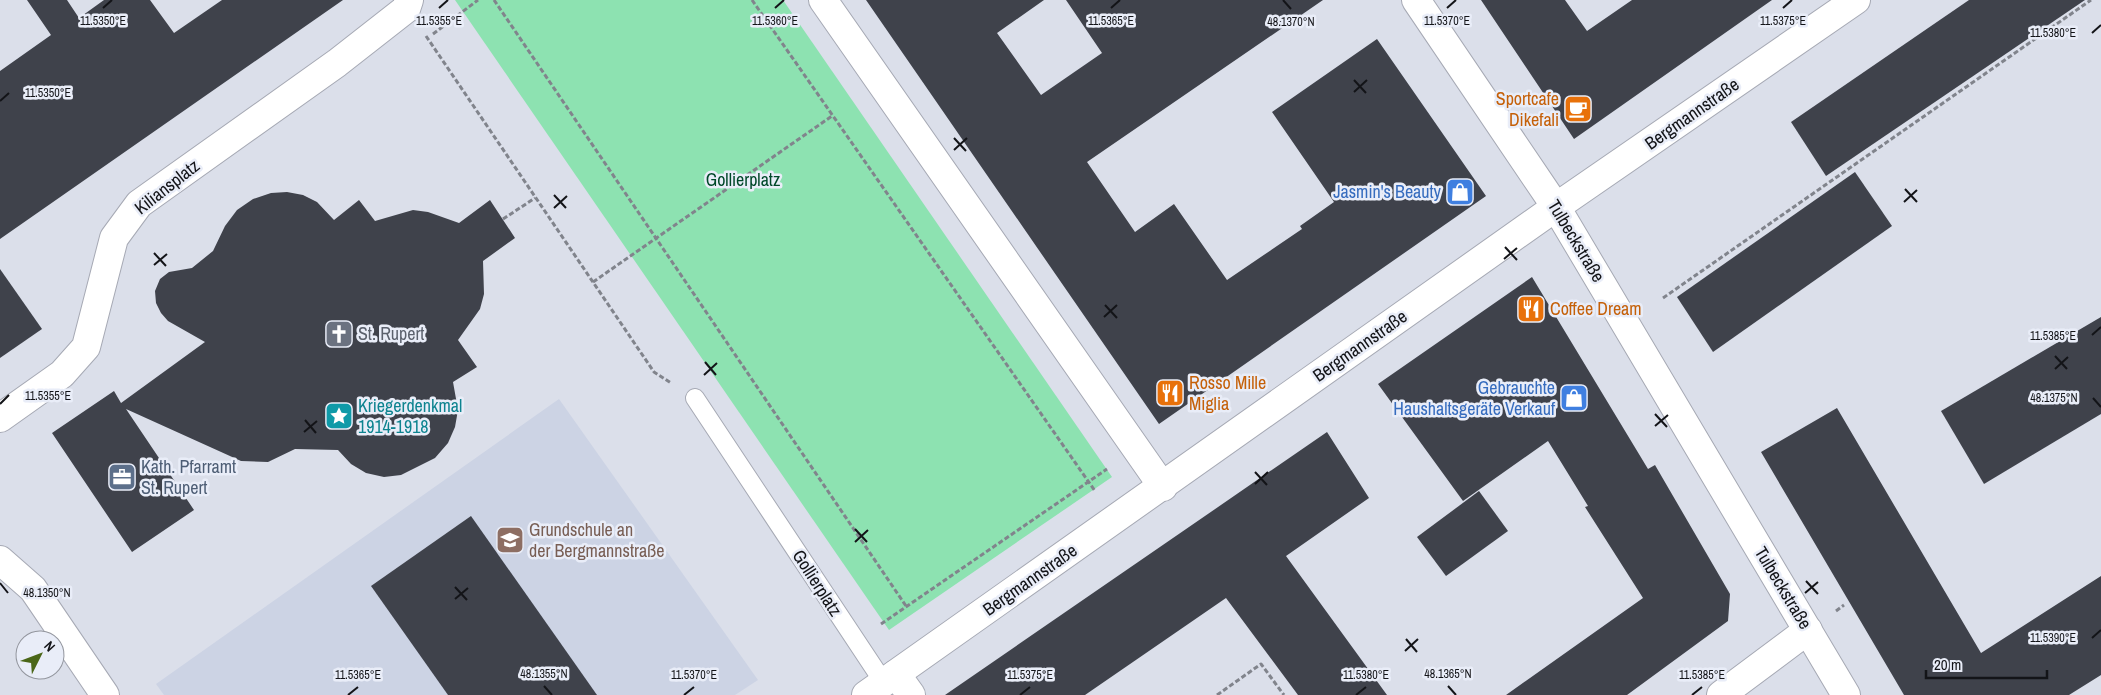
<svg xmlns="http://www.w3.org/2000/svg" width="2101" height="695" font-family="'Archivo Narrow',sans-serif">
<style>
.built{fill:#ccd3e4}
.green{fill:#8de2b1}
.building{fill:#3f424b}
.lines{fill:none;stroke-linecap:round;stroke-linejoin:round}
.lane-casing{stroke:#a6a9b4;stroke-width:20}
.street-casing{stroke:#a6a9b4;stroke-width:30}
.path{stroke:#81848c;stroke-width:3;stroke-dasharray:5 2.5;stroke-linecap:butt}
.lane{stroke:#fff;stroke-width:18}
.street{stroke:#fff;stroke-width:28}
.ticks{fill:none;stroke:#131418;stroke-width:2}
.labels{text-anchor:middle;stroke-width:5;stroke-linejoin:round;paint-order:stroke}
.food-label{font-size:18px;fill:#c56008;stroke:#e9edf8;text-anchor:start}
.street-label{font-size:18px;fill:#131418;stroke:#e9edf8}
.park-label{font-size:18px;fill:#004829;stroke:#e9edf8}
.shop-label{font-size:18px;fill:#366cbe;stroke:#e9edf8;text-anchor:end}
.worship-label{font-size:18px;fill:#5b616d;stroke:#e9edf8;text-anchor:start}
.culture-label{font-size:18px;fill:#0d838f;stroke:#e9edf8;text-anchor:start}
.service-label{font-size:18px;fill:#4e5e75;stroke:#e9edf8;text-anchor:start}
.education-label{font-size:18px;fill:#785e54;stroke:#e9edf8;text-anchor:start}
.ticks-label{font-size:12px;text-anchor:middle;fill:#131418;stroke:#e9edf8;stroke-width:5;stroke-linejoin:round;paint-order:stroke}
</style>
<rect width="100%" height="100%" fill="#dbdfea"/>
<polygon class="built" points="559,399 758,680 735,695 164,695 156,684"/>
<polygon class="green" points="455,0 783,0 1112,477 889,630"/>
<g class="building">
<polygon points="27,0 67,0 79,18 104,0 150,0 174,33 222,0 343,0 0,239 0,71 51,35"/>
<polygon points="866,0 1044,0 997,33 1041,95 1102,53 1066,0 1323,0 1087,162 1135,232 1174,204 1227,280 1302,229 1300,226 1334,202 1272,112 1377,39 1486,196 1159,424"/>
<polygon points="1481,0 1565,0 1587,31 1632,0 1772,0 1574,139"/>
<polygon points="1969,0 2085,0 1826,176 1791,122"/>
<polygon points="1855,172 1892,226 1713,352 1677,297"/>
<polygon points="287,192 303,195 317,202 334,220 359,200 375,221 413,210 428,212 459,223 490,200 515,238 483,261 484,294 480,309 458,340 477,367 453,382 458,410 455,427 448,443 435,458 401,475 384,477 366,473 351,464 338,450 295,449 268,462 241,461 126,409 194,510 132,552 52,433 114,391 121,403 205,342 168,321 161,313 156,303 155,291 160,279 169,272 192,268 213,251 225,226 237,210 253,199 271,193"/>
<polygon points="0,269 42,329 0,358"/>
<polygon points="1532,277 1648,469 1655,465 1730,594 1728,621 1627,695 1506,695 1643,598 1585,507 1588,506 1548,441 1463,501 1378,384"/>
<polygon points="2101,317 2101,414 1984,484 1941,411"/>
<polygon points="1837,408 1981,653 2101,576 2101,675 2069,695 1904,695 1761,452"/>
<polygon points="1327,432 1369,498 1286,556 1387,695 1298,695 1226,598 1085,695 945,695"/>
<polygon points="1479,491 1508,531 1446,576 1417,537"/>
<polygon points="471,516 597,695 448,695 371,586"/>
</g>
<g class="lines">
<defs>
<polyline id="lane" points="695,398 884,683"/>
<g id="street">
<polyline points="823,0 1163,487"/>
<polyline points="1416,0 1556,207 1846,695"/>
<polyline points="0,418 62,374 86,347 114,238 139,204 337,63 406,9 409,0"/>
<polyline points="0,560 33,589 105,695"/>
<polyline points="896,674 911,695"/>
<polyline points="866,695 1556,207 1856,0"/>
<polyline points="1721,695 1808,630"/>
</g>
</defs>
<use href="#lane" class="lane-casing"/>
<use href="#street" class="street-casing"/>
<g class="path">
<polyline points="494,0 906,606"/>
<polyline points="752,0 1095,491"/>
<polyline points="433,34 478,0"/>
<polyline points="426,36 654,372 671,383"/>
<polyline points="503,219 535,198"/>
<polyline points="593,282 832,116"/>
<polyline points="1663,298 2091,0"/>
<polyline points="1836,611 1844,605"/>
<polyline points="881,624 1107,469"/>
<polyline points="1217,695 1261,664 1284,695"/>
</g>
<use href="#lane" class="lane"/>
<use href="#street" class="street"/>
</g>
<path class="ticks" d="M1283,0l8,9M103,8l9,-8M439,8l9,-8M775,8l9,-8M1111,8l9,-8M1447,8l9,-8M1783,8l9,-8M2092,33l9,-8M1354,80l12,13M1354,92l13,-12M0,101l9,-8M954,138l12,13M954,150l13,-12M1905,189l12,13M554,195l12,13M1904,202l13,-12M554,208l13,-12M1505,247l12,13M154,253l12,13M1504,259l13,-11M154,265l13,-11M1105,305l12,13M1104,317l13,-12M2092,335l9,-8M2055,356l12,13M705,362l11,13M2055,369l13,-12M704,375l13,-12M2093,398l8,9M0,404l9,-9M1655,414l12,13M305,420l11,13M1655,426l13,-11M304,432l13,-11M1255,472l12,13M1255,484l13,-12M855,529l12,13M855,542l13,-12M1806,581l12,13M0,583l8,10M455,587l12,13M1805,593l13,-11M455,599l13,-11M2092,638l9,-8M1406,639l11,13M1405,651l13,-12M544,686l8,9M1448,686l8,9M348,695l10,-8M684,695l10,-8M1020,695l10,-8M1356,695l10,-8M1692,695l10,-8"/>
<defs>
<symbol id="cafe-square" viewBox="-11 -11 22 22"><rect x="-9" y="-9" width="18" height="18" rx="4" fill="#e8710a" stroke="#e9edf8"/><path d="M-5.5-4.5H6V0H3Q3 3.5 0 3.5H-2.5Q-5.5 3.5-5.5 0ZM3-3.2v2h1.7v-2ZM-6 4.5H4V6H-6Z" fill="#fff"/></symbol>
<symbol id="shop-square" viewBox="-11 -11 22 22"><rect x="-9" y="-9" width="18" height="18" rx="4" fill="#3f7fe0" stroke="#e9edf8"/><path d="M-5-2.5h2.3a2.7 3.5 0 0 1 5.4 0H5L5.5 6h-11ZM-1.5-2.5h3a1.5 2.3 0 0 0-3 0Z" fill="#fff"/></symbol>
<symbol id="restaurant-square" viewBox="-11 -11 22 22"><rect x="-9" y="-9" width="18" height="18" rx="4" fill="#e8710a" stroke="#e9edf8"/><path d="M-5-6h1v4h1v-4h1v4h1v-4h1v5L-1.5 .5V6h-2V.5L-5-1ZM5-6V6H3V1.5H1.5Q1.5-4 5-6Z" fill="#fff"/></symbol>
<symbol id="church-square" viewBox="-11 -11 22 22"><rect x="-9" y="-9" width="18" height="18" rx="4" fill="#6b7280" stroke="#e9edf8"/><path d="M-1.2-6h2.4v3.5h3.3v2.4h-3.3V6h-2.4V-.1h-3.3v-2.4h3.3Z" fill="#fff"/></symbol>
<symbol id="sight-square" viewBox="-11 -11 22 22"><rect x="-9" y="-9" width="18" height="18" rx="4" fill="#0f9aa8" stroke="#e9edf8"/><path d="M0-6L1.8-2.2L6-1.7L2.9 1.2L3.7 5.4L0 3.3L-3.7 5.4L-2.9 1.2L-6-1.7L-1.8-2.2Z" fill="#fff"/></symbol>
<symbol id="office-square" viewBox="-11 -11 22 22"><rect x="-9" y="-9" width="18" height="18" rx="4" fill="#5c6f8a" stroke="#e9edf8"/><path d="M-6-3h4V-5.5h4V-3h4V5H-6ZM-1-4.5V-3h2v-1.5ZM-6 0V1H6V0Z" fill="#fff"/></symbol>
<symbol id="school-square" viewBox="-11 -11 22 22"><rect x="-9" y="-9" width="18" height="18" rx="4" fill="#8d6e63" stroke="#e9edf8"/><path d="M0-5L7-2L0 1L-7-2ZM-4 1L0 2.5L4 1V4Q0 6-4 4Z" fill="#fff"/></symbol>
</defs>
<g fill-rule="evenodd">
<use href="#cafe-square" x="1562" y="93" width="32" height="32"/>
<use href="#shop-square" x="1444" y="176" width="32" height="32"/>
<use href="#restaurant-square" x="1515" y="293" width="32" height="32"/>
<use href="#church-square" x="323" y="318" width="32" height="32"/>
<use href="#restaurant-square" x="1154" y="377" width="32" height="32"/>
<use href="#shop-square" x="1558" y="382" width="32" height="32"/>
<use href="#sight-square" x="323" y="400" width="32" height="32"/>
<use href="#office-square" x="106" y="461" width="32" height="32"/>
<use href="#school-square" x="494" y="524" width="32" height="32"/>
</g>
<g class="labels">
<g class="food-label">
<text x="1559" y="105" text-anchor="end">Sportcafe<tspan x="1559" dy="21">Dikefali</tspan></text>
<text x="1550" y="315">Coffee Dream</text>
<text x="1189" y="389">Rosso Mille<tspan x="1189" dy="21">Miglia</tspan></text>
</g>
<g class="street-label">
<text transform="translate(1692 114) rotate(-35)" y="6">Bergmannstraße</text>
<text transform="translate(167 187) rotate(-38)" y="6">Kiliansplatz</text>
<text transform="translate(1576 241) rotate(59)" y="6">Tulbeckstraße</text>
<text transform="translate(1360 346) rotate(-35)" y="6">Bergmannstraße</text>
<text transform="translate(1030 580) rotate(-35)" y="6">Bergmannstraße</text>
<text transform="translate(817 583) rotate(57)" y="6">Gollierplatz</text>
<text transform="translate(1783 588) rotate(59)" y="6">Tulbeckstraße</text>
</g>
<g class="park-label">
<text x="743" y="186">Gollierplatz</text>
</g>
<g class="shop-label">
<text x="1441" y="198">Jasmin's Beauty</text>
<text x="1555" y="394">Gebrauchte<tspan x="1555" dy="21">Haushaltsgeräte Verkauf</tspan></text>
</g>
<g class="worship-label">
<text x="358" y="340">St. Rupert</text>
</g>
<g class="culture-label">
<text x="358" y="412">Kriegerdenkmal<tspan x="358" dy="21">1914-1918</tspan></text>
</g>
<g class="service-label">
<text x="141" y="473">Kath. Pfarramt<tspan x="141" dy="21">St. Rupert</tspan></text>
</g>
<g class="education-label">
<text x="529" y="536">Grundschule an<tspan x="529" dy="21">der Bergmannstraße</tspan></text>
</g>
</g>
<g class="ticks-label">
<text x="103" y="25">11.5350°E</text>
<text x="439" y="25">11.5355°E</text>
<text x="775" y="25">11.5360°E</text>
<text x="1111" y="25">11.5365°E</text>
<text x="1447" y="25">11.5370°E</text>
<text x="1783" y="25">11.5375°E</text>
<text x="1291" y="26">48.1370°N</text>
<text x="2053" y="37">11.5380°E</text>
<text x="48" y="97">11.5350°E</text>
<text x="2053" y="340">11.5385°E</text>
<text x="48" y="400">11.5355°E</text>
<text x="2054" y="402">48.1375°N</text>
<text x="47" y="597">48.1350°N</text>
<text x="2053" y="642">11.5390°E</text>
<text x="544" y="678">48.1355°N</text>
<text x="1448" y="678">48.1365°N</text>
<text x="358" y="679">11.5365°E</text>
<text x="694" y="679">11.5370°E</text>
<text x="1030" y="679">11.5375°E</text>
<text x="1366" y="679">11.5380°E</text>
<text x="1702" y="679">11.5385°E</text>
</g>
<g transform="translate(40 655) rotate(48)"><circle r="24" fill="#e9edf8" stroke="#93969e"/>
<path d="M0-4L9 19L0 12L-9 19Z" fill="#4a6618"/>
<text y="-8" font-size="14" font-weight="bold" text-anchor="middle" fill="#131418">N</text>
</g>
<path d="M1926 670v8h121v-8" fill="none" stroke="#131418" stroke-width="2.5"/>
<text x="1934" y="670" font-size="15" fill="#131418" stroke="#e9edf8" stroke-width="4" paint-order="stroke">20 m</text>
</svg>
